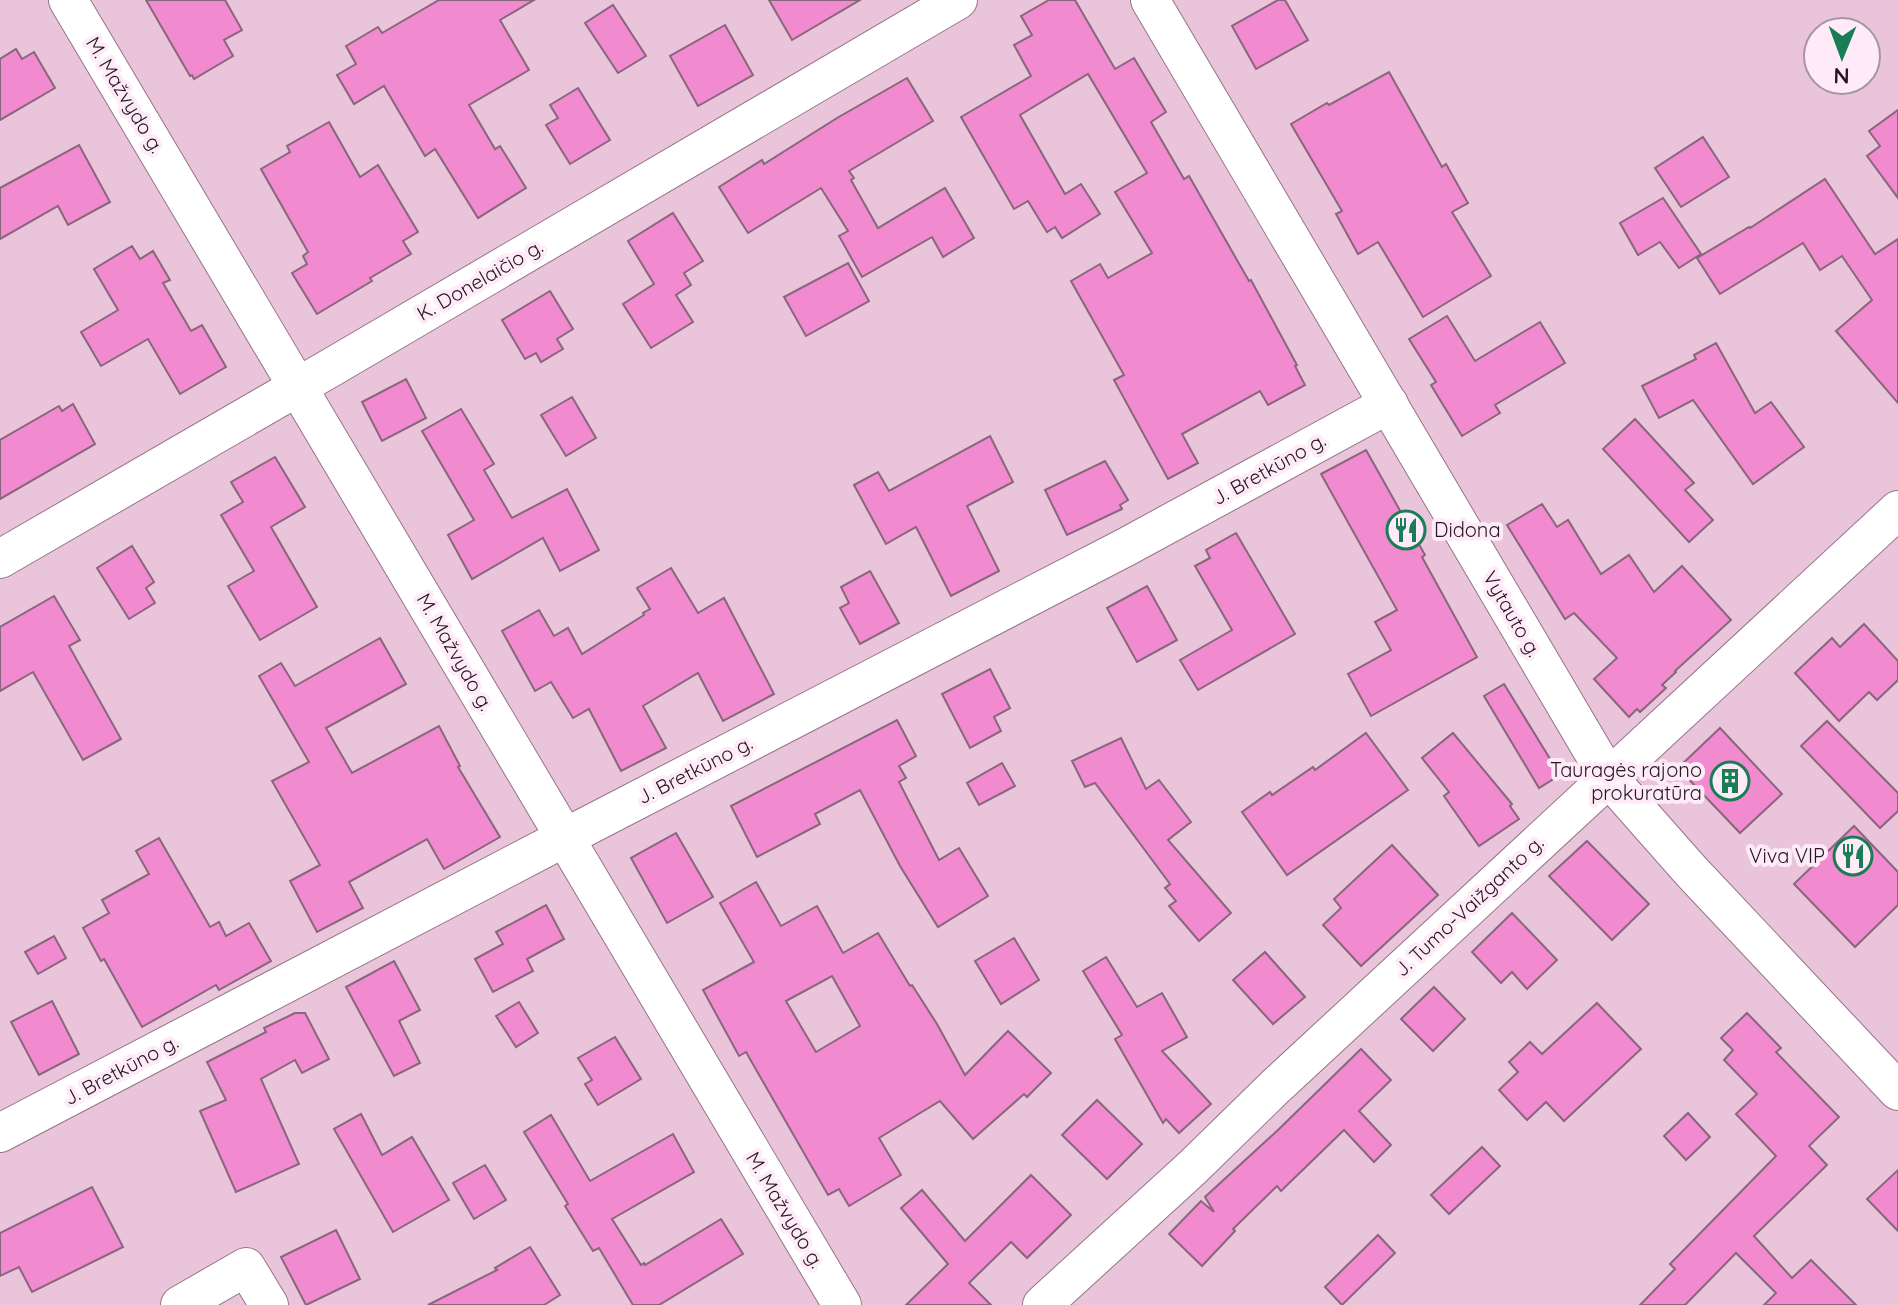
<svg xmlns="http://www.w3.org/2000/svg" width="1898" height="1305" font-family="Quicksand,sans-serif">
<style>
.building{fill:#f18acf;stroke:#88667b;stroke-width:2;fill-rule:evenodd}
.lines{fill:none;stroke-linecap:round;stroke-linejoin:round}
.minor-casing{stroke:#967489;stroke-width:40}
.minor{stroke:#fff;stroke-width:38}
.labels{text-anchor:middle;stroke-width:8;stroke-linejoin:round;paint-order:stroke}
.street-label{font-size:20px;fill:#241720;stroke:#feebf7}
.poi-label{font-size:20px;fill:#241720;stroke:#feebf7;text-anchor:end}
</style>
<rect width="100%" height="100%" fill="#e9c4db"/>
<g class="building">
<polygon points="146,0 225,0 242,30 224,40 233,56 194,79 192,75 190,76"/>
<polygon points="439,0 534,0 500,20 529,70 469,105 495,149 500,146 526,188 478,218 435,149 425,156 384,86 354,104 337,75 356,64 346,46 378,27 382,33"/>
<polygon points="769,0 860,0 792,40"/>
<polygon points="1049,0 1075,0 1115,69 1134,58 1166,112 1151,122 1184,179 1189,176 1249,281 1251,280 1297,365 1295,366 1305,385 1268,405 1260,391 1182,434 1198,463 1168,479 1114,380 1124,375 1071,281 1100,264 1108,278 1152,253 1115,192 1147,173 1088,74 1020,115 1065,194 1081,184 1100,214 1062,238 1055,227 1047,232 1028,201 1014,209 961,117 1031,76 1014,45 1032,35 1021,16"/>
<polygon points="1278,0 1285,0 1308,40 1256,69 1232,26"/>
<polygon points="613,5 646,56 618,73 585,23"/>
<polygon points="725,25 753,75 698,106 670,56"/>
<polygon points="16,49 22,59 34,52 55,88 0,120 0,59"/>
<polygon points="1389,72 1442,167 1446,164 1468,203 1452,212 1491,276 1423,317 1378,242 1358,254 1336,214 1342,211 1291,124 1327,103 1329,105"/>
<polygon points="907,78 933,121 849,171 854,178 851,180 878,228 945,188 974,238 943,257 932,237 862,277 839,236 848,231 821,188 748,233 719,187 762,160 764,164 837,118"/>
<polygon points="578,88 610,140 570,164 546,125 558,118 550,105"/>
<polygon points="1898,110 1898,198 1867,156 1880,146 1869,131"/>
<polygon points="329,122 360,177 378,165 418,232 403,241 411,254 370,278 372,281 317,314 292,273 307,264 303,256 308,252 261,169 290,152 287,146"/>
<polygon points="1703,137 1729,177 1681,207 1655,168"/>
<polygon points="79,145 110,202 68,225 58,206 0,239 0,188"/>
<polygon points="1825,179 1875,254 1898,239 1898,403 1836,331 1872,300 1842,256 1820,270 1803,243 1720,294 1697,258 1749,227 1750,228"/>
<polygon points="1663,198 1701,254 1679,268 1660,242 1638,255 1620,223"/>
<polygon points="673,213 703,261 684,273 691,285 676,295 693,322 651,348 623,304 654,284 628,241"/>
<polygon points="132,246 140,259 153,251 170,280 163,283 191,331 202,325 226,367 180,394 148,339 101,366 81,332 118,310 94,269"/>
<polygon points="848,263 869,301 806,336 784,297"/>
<polygon points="550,291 573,329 557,339 563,349 541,362 536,353 525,359 502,320"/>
<polygon points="1447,316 1475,361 1540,322 1565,363 1495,405 1500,413 1462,436 1431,385 1436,382 1409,339"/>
<polygon points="1716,343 1755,413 1771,402 1804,447 1753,484 1693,400 1659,418 1642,386 1696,359 1694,355"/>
<polygon points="406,379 426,418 382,441 362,402"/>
<polygon points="572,397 596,438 566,456 541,415"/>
<polygon points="73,404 95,444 0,499 0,440 59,406 62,411"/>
<polygon points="461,409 494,464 484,470 512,518 567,489 599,550 560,571 543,538 472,579 448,535 474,520 422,431"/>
<polygon points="1635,419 1694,483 1685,490 1713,520 1689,542 1603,449"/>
<polygon points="990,436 1013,482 967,506 999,571 951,596 916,527 886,544 854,485 878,472 889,491"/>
<polygon points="1366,450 1425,555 1422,557 1477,657 1371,716 1348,674 1391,650 1375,622 1397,610 1321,474"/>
<polygon points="275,457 305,507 271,527 317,607 260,640 228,586 254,571 221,515 243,502 231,482"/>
<polygon points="1105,461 1128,500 1120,505 1122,509 1067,535 1045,490"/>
<polygon points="1542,504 1557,527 1568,520 1601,574 1629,555 1654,592 1682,566 1731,620 1675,671 1676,672 1662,685 1666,688 1640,712 1637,709 1629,717 1594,679 1617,658 1574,613 1565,619 1507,525"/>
<polygon points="1236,533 1295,634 1198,690 1180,660 1232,630 1195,566 1210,558 1206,550"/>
<polygon points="132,546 154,582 146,588 155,603 129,619 97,568"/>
<polygon points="671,568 698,613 724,598 774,694 723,721 698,673 643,706 666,748 621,771 589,709 573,718 551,682 535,691 502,631 539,610 554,636 568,628 582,654 644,615 643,613 650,609 637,588"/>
<polygon points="870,571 899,623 860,644 840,608 849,603 841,587"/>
<polygon points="1147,586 1177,640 1137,662 1107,608"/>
<polygon points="54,596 80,640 69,646 121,739 83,760 33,672 0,691 0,627"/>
<polygon points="1864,624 1898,661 1898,680 1877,700 1869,692 1839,721 1795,673 1832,638 1840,647"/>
<polygon points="380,638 406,684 326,728 352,773 439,726 460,766 458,767 500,837 444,869 427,839 349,882 363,908 317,932 290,881 320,865 272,781 309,762 259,676 281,663 295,686"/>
<polygon points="990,669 1010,708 994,717 1001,731 970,748 942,694"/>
<polygon points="1504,684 1560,775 1539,788 1484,696"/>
<polygon points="897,720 916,756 899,766 906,778 899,782 939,860 959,848 988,896 938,927 900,866 860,790 815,814 820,824 757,857 731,806"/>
<polygon points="1827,721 1898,793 1898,811 1880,828 1801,746"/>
<polygon points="1720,728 1782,794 1740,833 1678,768"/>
<polygon points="1366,733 1408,790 1287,875 1242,812 1270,792 1272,795 1313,767 1315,770"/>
<polygon points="1453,733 1512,804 1510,806 1519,819 1479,846 1444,796 1449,792 1422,758"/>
<polygon points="1121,738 1146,789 1159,780 1191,822 1168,840 1231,913 1199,941 1169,906 1176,901 1165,888 1170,884 1095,783 1085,787 1072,761"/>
<polygon points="1002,763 1015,786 979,805 967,783"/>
<polygon points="1854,826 1898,872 1898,905 1855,947 1794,884"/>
<polygon points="676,833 713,897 667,923 631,858"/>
<polygon points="159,838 210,927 219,922 226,936 249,923 271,961 219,990 216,985 142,1027 104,959 101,961 83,928 109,913 102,900 149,874 136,851"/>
<polygon points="1587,841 1649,904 1612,940 1549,876"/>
<polygon points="1392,845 1438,895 1361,966 1323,925 1341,908 1334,899"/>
<path d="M756,882l25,44 36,-20 26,47 35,-20 32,53 2,-1 25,39 28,51 43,-44 43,42 -24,24 -3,-3 -51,45 -33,-38 -61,37 22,37 -52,31 -10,-17 -11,6 -82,-143 -7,4 -36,-66 51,-28 -34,-59zM832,976l28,50 -44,26 -30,-51z"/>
<polygon points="546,905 564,939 527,959 533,971 493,992 475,959 503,944 496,932"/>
<polygon points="1512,913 1557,960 1527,989 1512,972 1501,983 1472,952"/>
<polygon points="54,936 66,958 38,974 25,952"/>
<polygon points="1014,938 1039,980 1001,1004 975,961"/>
<polygon points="1265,952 1305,997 1273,1024 1233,980"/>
<polygon points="1106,957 1137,1007 1162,993 1187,1037 1162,1051 1211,1104 1179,1133 1166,1119 1163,1123 1115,1039 1122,1035 1083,971"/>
<polygon points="394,961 420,1010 399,1021 420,1063 394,1076 346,987"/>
<polygon points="1434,987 1465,1019 1433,1051 1401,1019"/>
<polygon points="52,1001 79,1054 39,1075 11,1022"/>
<polygon points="519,1002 538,1033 516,1047 496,1016"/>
<polygon points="1597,1003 1641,1049 1564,1121 1546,1102 1527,1120 1499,1090 1518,1072 1509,1062 1530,1042 1542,1054"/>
<polygon points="295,1013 305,1013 329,1059 302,1073 295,1060 261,1079 299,1164 236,1192 200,1111 226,1100 207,1062 266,1032 264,1028"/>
<polygon points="1747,1013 1781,1048 1776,1052 1839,1117 1809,1146 1827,1165 1754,1236 1792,1278 1811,1260 1856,1305 1764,1305 1776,1293 1736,1253 1685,1305 1640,1305 1675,1269 1670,1264 1776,1156 1736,1114 1757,1094 1724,1060 1733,1050 1721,1038"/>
<polygon points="615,1037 641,1079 598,1105 585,1084 592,1080 578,1058"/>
<polygon points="1361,1049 1391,1080 1359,1111 1391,1145 1374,1162 1344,1130 1281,1191 1277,1186 1233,1229 1235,1231 1202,1266 1169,1234 1201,1201 1214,1212 1205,1197 1279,1129"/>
<polygon points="1097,1100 1142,1144 1107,1179 1062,1135"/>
<polygon points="1688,1113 1710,1137 1686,1160 1664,1136"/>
<polygon points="361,1114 382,1155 412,1137 449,1200 393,1232 334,1129"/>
<polygon points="551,1115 590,1181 673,1134 694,1172 612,1219 641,1265 644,1263 645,1265 721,1219 743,1254 659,1305 633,1305 599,1248 593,1251 565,1206 568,1204 524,1132"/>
<polygon points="1482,1147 1500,1166 1449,1214 1431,1195"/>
<polygon points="485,1165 506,1200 474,1219 453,1183"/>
<polygon points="1898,1170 1898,1231 1867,1199"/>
<polygon points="1031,1175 1071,1215 1027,1258 1011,1242 969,1283 991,1305 906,1305 948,1264 901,1208 922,1190 965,1241"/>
<polygon points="92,1187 123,1247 32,1292 19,1267 0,1276 0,1233"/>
<polygon points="336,1230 360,1279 306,1305 281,1257"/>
<polygon points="1378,1235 1395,1253 1342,1305 1325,1287"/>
<polygon points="530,1247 560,1295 544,1305 428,1305 497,1270 495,1268"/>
</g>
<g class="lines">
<defs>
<g id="minor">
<polyline points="68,0 842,1305"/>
<polyline points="1150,0 1608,777 1691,871 1898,1091"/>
<polyline points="0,559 332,367 958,0"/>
<polyline points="0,1133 564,838 1126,547 1389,404"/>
<polyline points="180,1305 246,1267 269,1305"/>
<polyline points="1042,1305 1192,1168 1275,1087 1898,510"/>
</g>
</defs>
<use href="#minor" class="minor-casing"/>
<use href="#minor" class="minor"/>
</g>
<defs>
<symbol id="restaurant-ring" viewBox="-11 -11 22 22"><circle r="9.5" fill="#feebf7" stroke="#1b7d56" stroke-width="1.5"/><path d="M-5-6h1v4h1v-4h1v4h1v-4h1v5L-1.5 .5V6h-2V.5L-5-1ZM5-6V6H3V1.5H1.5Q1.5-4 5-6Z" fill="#1b7d56"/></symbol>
<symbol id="building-ring" viewBox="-11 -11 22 22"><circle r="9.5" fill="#feebf7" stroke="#1b7d56" stroke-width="1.5"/><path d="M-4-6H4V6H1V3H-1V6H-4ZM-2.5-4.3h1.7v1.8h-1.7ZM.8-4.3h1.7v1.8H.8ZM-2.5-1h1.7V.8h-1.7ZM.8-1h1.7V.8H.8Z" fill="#1b7d56"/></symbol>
</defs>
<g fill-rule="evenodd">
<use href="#restaurant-ring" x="1384" y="508" width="44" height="44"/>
<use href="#building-ring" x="1708" y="759" width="44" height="44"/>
<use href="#restaurant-ring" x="1831" y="834" width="44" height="44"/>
</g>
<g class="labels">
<g class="street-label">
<text transform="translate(125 95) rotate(59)" y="7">M. Mažvydo g.</text>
<text transform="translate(480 280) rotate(-30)" y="7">K. Donelaičio g.</text>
<text transform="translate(1269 469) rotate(-29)" y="7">J. Bretkūno g.</text>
<text transform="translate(1512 614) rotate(60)" y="7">Vytauto g.</text>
<text transform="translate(455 652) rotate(60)" y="7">M. Mažvydo g.</text>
<text transform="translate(695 770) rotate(-27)" y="7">J. Bretkūno g.</text>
<text transform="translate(1469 906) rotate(-43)" y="7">J. Tumo-Vaižganto g.</text>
<text transform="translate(121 1070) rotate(-28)" y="7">J. Bretkūno g.</text>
<text transform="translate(785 1210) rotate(59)" y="7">M. Mažvydo g.</text>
</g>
<g class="poi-label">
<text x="1434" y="537" text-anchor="start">Didona</text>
<text x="1702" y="777">Tauragės rajono<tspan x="1702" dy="23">prokuratūra</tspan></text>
<text x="1825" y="863">Viva VIP</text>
</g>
</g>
<g transform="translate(1842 56) rotate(181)"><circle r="38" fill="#feebf7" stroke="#a796a1" stroke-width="2"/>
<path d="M0-6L14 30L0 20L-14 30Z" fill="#1b7d56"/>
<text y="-12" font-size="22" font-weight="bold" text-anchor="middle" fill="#241720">N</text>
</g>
</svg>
